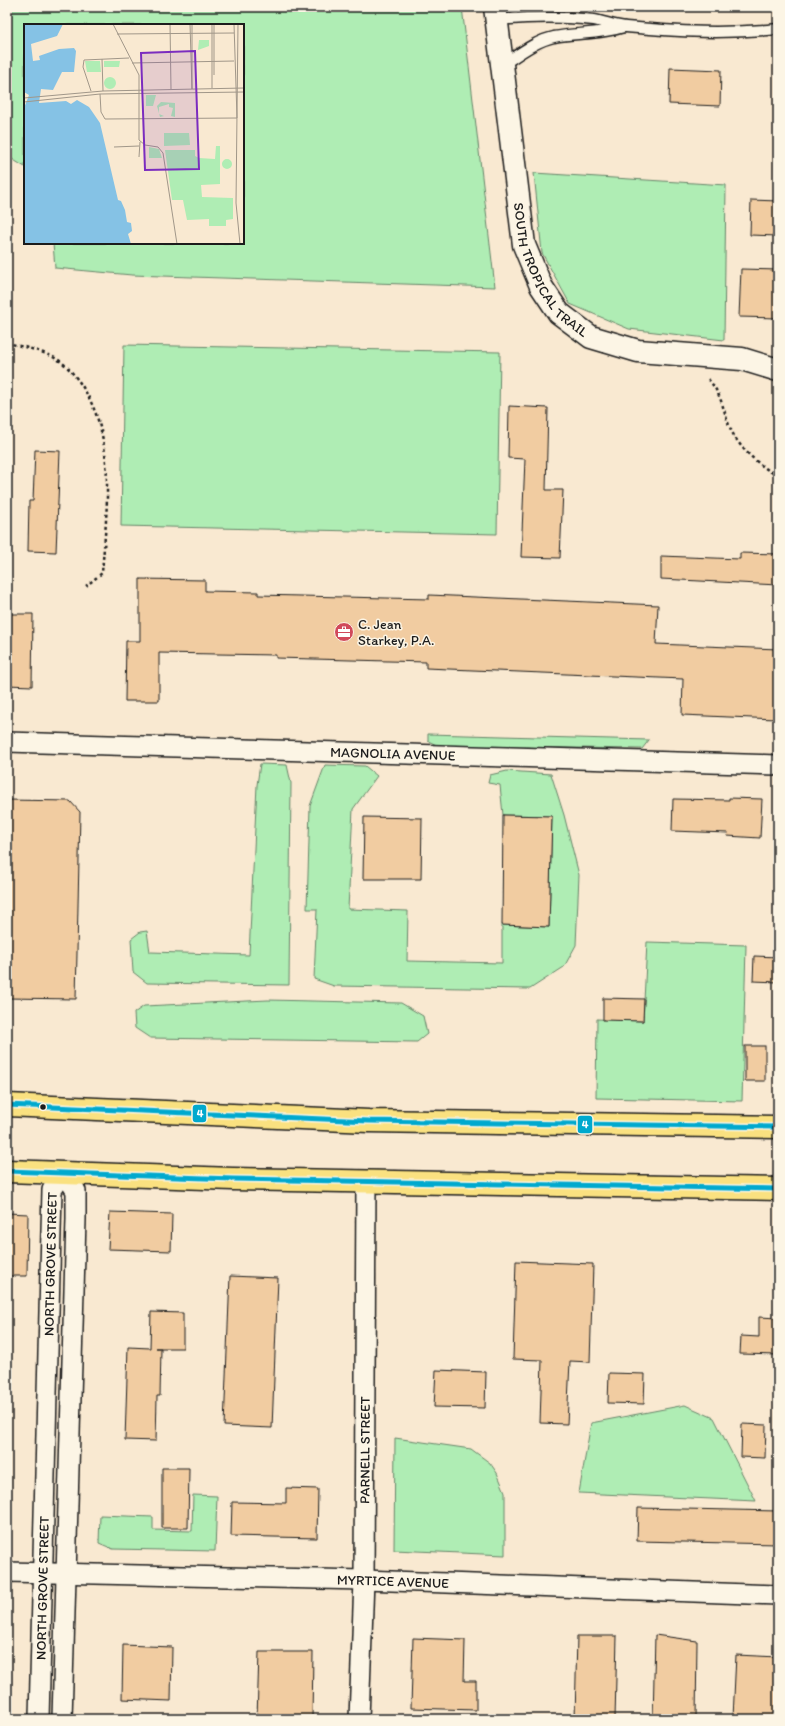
<svg xmlns="http://www.w3.org/2000/svg" width="785" height="1726" font-family="Itim,sans-serif">
<style>
.green{fill:#afedb4;stroke:#668468}
.building{fill:#f1cca1;stroke:#1c1c1c}
.lines{fill:none;stroke-linecap:round;stroke-linejoin:round}
.lane-casing{stroke:#1c1c1c;stroke-width:13}
.street-casing{stroke:#1c1c1c;stroke-width:22}
.secondary-casing{stroke:#1c1c1c;stroke-width:25}
.primary-casing{stroke:#1c1c1c;stroke-width:25}
.path{stroke:#1c1c1c;stroke-width:2.5;stroke-dasharray:3 3;stroke-linecap:butt}
.lane{stroke:#fcf5e5;stroke-width:10}
.street{stroke:#fcf5e5;stroke-width:19}
.secondary{stroke:#fcf5e5;stroke-width:22}
.primary{stroke:#fae180;stroke-width:22}
.bus-1-casing{stroke:#fcf5e5;stroke-width:8}
.bus-1{stroke:#00a9ce;stroke-width:5}
.bus-dot{fill:#1c1c1c;stroke:#fcf5e5;stroke-width:1.5}
.labels{text-anchor:middle;stroke-width:3;stroke-linejoin:round;paint-order:stroke}
.street-label{font-size:14px;fill:#1c1c1c;stroke:#fcf5e5}
.poi-label{font-size:14px;fill:#1c1c1c;stroke:#fcf5e5;text-anchor:start}
.inset-road{fill:none;stroke:#a19789;stroke-width:1}
.view{fill:#7b2cbf;fill-opacity:0.15;stroke:#7b2cbf;stroke-width:2}
.inset-edge{fill:none;stroke:#1c1c1c;stroke-width:2}
.line-badge{stroke:#fcf5e5;stroke-width:1.5}
.badge-label{font-size:11px;text-anchor:middle;font-weight:bold;fill:#fff}
</style>
<rect width="100%" height="100%" fill="#f9e9d1"/>
<filter id="ink" filterUnits="userSpaceOnUse"><feTurbulence type="fractalNoise" baseFrequency=".025" numOctaves="2"/><feDisplacementMap in="SourceGraphic" scale="8" xChannelSelector="R" yChannelSelector="G"/><feConvolveMatrix kernelMatrix="1 2 1 2 8 2 1 2 1" color-interpolation-filters="sRGB"/></filter>
<g filter="url(#ink)">
<g class="green">
<polygon points="7,7 462,7 495,287 132,275 55,268 53,243 243,243 243,25 25,25 25,167 7,156"/>
<polygon points="534,173 726,185 724,340 629,329 570,304 542,253"/>
<polygon points="124,345 500,352 497,534 121,526"/>
<polygon points="428,734 649,740 642,749 439,746 428,741"/>
<polygon points="260,764 287,765 291,783 289,985 147,983 133,972 131,939 140,932 147,931 150,952 249,955 257,785"/>
<polygon points="325,765 365,766 377,776 353,809 348,909 408,911 407,961 502,963 502,925 549,927 552,816 503,815 500,785 488,783 490,775 507,771 551,774 564,815 579,875 576,945 564,967 530,989 334,986 314,979 317,909 307,909 310,806"/>
<polygon points="647,942 746,945 742,1101 596,1098 597,1019 643,1021"/>
<polygon points="268,1000 401,1003 423,1016 427,1034 417,1042 150,1038 135,1028 134,1013 144,1006"/>
<polygon points="685,1405 714,1418 756,1501 579,1493 591,1423"/>
<polygon points="395,1438 471,1449 490,1463 497,1473 505,1492 505,1555 394,1550"/>
<polygon points="193,1495 217,1496 215,1551 113,1549 99,1543 100,1515 153,1517 153,1530 192,1531"/>
</g>
<g class="building">
<polygon points="670,68 721,70 720,106 669,104"/>
<polygon points="751,200 778,201 778,236 750,235"/>
<polygon points="741,269 778,270 778,318 739,317"/>
<polygon points="509,406 548,408 546,490 563,490 560,558 521,557 525,459 508,458"/>
<polygon points="35,450 60,451 56,552 28,551 29,501 33,501"/>
<polygon points="740,553 778,554 778,585 661,579 661,556 740,559"/>
<polygon points="140,579 205,580 205,591 258,592 258,595 429,599 429,595 658,605 656,644 778,649 776,719 682,715 683,679 426,668 426,662 276,658 276,655 159,653 159,701 125,701 126,641 140,641"/>
<polygon points="7,614 33,614 32,686 7,685"/>
<polygon points="729,798 762,799 760,838 727,836 728,833 672,831 673,799 729,800"/>
<polygon points="7,800 70,801 80,812 76,999 7,998"/>
<polygon points="503,815 552,816 549,927 502,925"/>
<polygon points="364,817 422,818 421,879 363,879"/>
<polygon points="754,956 778,957 778,982 753,981"/>
<polygon points="603,998 644,999 643,1021 603,1020"/>
<rect x="745" y="1046" width="20" height="35"/>
<polygon points="110,1212 172,1214 171,1251 108,1249"/>
<polygon points="7,1213 28,1214 27,1276 7,1276"/>
<polygon points="516,1261 593,1264 590,1362 570,1361 567,1424 540,1423 542,1360 513,1359"/>
<polygon points="230,1276 278,1278 272,1428 224,1426"/>
<polygon points="151,1312 183,1313 183,1348 156,1348 161,1348 160,1396 157,1396 156,1441 125,1440 128,1347 150,1348"/>
<polygon points="759,1317 778,1318 778,1355 740,1354 741,1336 759,1337"/>
<polygon points="436,1370 486,1372 485,1408 434,1407"/>
<polygon points="609,1373 645,1374 644,1404 608,1403"/>
<polygon points="742,1424 766,1425 765,1458 741,1457"/>
<polygon points="162,1468 189,1468 188,1528 162,1528"/>
<polygon points="286,1488 318,1489 317,1538 231,1536 232,1502 286,1503"/>
<polygon points="638,1508 778,1511 778,1544 637,1541"/>
<polygon points="655,1635 697,1641 696,1719 653,1719"/>
<polygon points="577,1636 617,1636 615,1719 575,1719"/>
<polygon points="413,1638 465,1640 464,1681 476,1681 476,1710 411,1708"/>
<polygon points="123,1645 172,1647 171,1701 122,1699"/>
<polygon points="259,1652 313,1652 312,1719 257,1719"/>
<polygon points="736,1655 778,1657 778,1719 733,1718"/>
</g>
<g class="lines">
<defs>
<g id="lane">
<path d="M497,20c32,-3 64,-4 97,0 11,2 21,6 32,7 53,5 99,7 152,2"/>
<path d="M502,65c16,-10 33,-24 52,-28 23,-4 47,-3 70,-10"/>
</g>
<g id="street">
<path id="s1" d="M7,742l771,23"/>
<path id="s2" d="M7,1572l357,8 414,15"/>
<path id="s3" d="M39,1719l13,-529 12,-18 12,19v28l-14,500"/>
<path id="s4" d="M359,1719l5,-139 2,-399"/>
</g>
<g id="secondary">
<path id="s5" d="M495,7l29,238 17,41 18,27 32,24 47,14 104,8 36,11"/>
</g>
<g id="primary">
<polyline points="7,1105 369,1121 778,1127"/>
<polyline points="7,1171 233,1179 778,1189"/>
</g>
</defs>
<use href="#lane" class="lane-casing"/>
<use href="#street" class="street-casing"/>
<use href="#secondary" class="secondary-casing"/>
<use href="#primary" class="primary-casing"/>
<g class="path">
<path d="M7,343c18,4 46,10 59,23 54,55 41,138 36,207l-16,13"/>
<path d="M708,379c15,16 15,34 24,53 9,18 28,34 46,44"/>
</g>
<use href="#lane" class="lane"/>
<use href="#street" class="street"/>
<use href="#secondary" class="secondary"/>
<use href="#primary" class="primary"/>
<defs>
<g id="bus-1">
<polyline points="7,1105 369,1121 778,1127"/>
<polyline points="7,1171 233,1179 778,1189"/>
</g>
</defs>
<use href="#bus-1" class="bus-1-casing"/>
<use href="#bus-1" class="bus-1"/>
</g>
</g>
<defs>
<symbol id="office-disc" viewBox="-11 -11 22 22"><circle r="9.5" fill="#d1495b" stroke="#fcf5e5"/><path d="M-6-3h4V-5.5h4V-3h4V5H-6ZM-1-4.5V-3h2v-1.5ZM-6 0V1H6V0Z" fill="#fff"/></symbol>
</defs>
<g fill-rule="evenodd">
<use href="#office-disc" x="333" y="621" width="22" height="22"/>
</g>
<circle class="bus-dot" cx="43" cy="1107" r="3.5"/>
<g class="labels">
<g class="street-label">
<text dy="5" stroke="none"><textPath href="#s5" startOffset="274">SOUTH TROPICAL TRAIL</textPath></text>
<text dy="5" stroke="none"><textPath href="#s1" startOffset="386">MAGNOLIA AVENUE</textPath></text>
<text dy="5" stroke="none"><textPath href="#s3" startOffset="455">NORTH GROVE STREET</textPath></text>
<text dy="5" stroke="none"><textPath href="#s4" startOffset="269">PARNELL STREET</textPath></text>
<text dy="5" stroke="none"><textPath href="#s2" startOffset="386">MYRTICE AVENUE</textPath></text>
<text dy="5" stroke="none"><textPath href="#s3" startOffset="131">NORTH GROVE STREET</textPath></text>
</g>
<g class="poi-label">
<text x="358" y="629">C. Jean<tspan x="358" dy="16">Starkey, P.A.</tspan></text>
</g>
</g>
<g transform="translate(24 24)">
<rect width="220" height="220" fill="#f9e9d1"/>
<path d="M175,16h10v6l-11,4zM61,37h15l1,11h-14zM80,37h16l-1,6h-15zM80 59a6 6 0 1 1 12 0a6 6 0 1 1-12 0ZM122,71h10l-3,11h-7zM137,78l14,1v14l-4,-1 2,-8 -4,-1v-3l-10,3v7l5,2 -4,1 -3,-11zM140,109h25l1,12 -26,1zM192,122h4v38l-19,1 1,12 31,1v21l-7,1v6h-17v-7l-22,1 -4,-20h-11l-7,-50h30v6l4,2 16,1zM125,123l10,2 3,9h-13zM198 140a5 5 0 1 1 10 0a5 5 0 1 1-10 0Z" fill="#afedb4"/>
<path d="M0,0h39l-6,12 -26,8 2,17 7,-1 -1,-4 20,-7 15,-1 2,3 -2,21h-12l-9,18 -12,-1 -2,14 27,-2 5,3 6,-4 12,7 11,16 18,77 3,1 4,9 2,12 4,1 1,8 -4,3 3,10h-107v-136l5,-13 -5,-3z" fill="#85c2e5"/>
<path class="inset-road" d="M89,0l26,51v65l6,5 13,2 5,6 14,91M146,0l1,65M166,0l2,65M190,0v51M210,0l3,94M214,0l-2,179 4,41M93,10l117,-1M78,35l1,32M108,39l102,-2M188,64v-64M168,65v-65M67,67l-8,-24 1,-7 45,-2M76,70l1,18 4,7 132,-1M0,74l79,-7 141,-3M0,78l76,-8 144,-2M90,123l25,-1M115,133l1,-15"/>
<path class="view" d="M171,27l4,118 -54,1 -4,-117z"/>
<rect width="220" height="220" class="inset-edge"/>
</g>
<g class="line-badge">
<rect x="192" y="1104" width="15" height="19" rx="4" fill="#00a9ce"/>
<rect x="577" y="1115" width="16" height="19" rx="4" fill="#00a9ce"/>
</g>
<g class="badge-label">
<text x="200" y="1117">4</text>
<text x="585" y="1128">4</text>
</g>
<rect width="785" height="1726" fill="none" stroke="#fcf5e5" stroke-width="24"/>
<rect x="12" y="12" width="761" height="1702" fill="none" stroke="#1c1c1c" stroke-width="1.5" filter="url(#ink)"/>
</svg>
